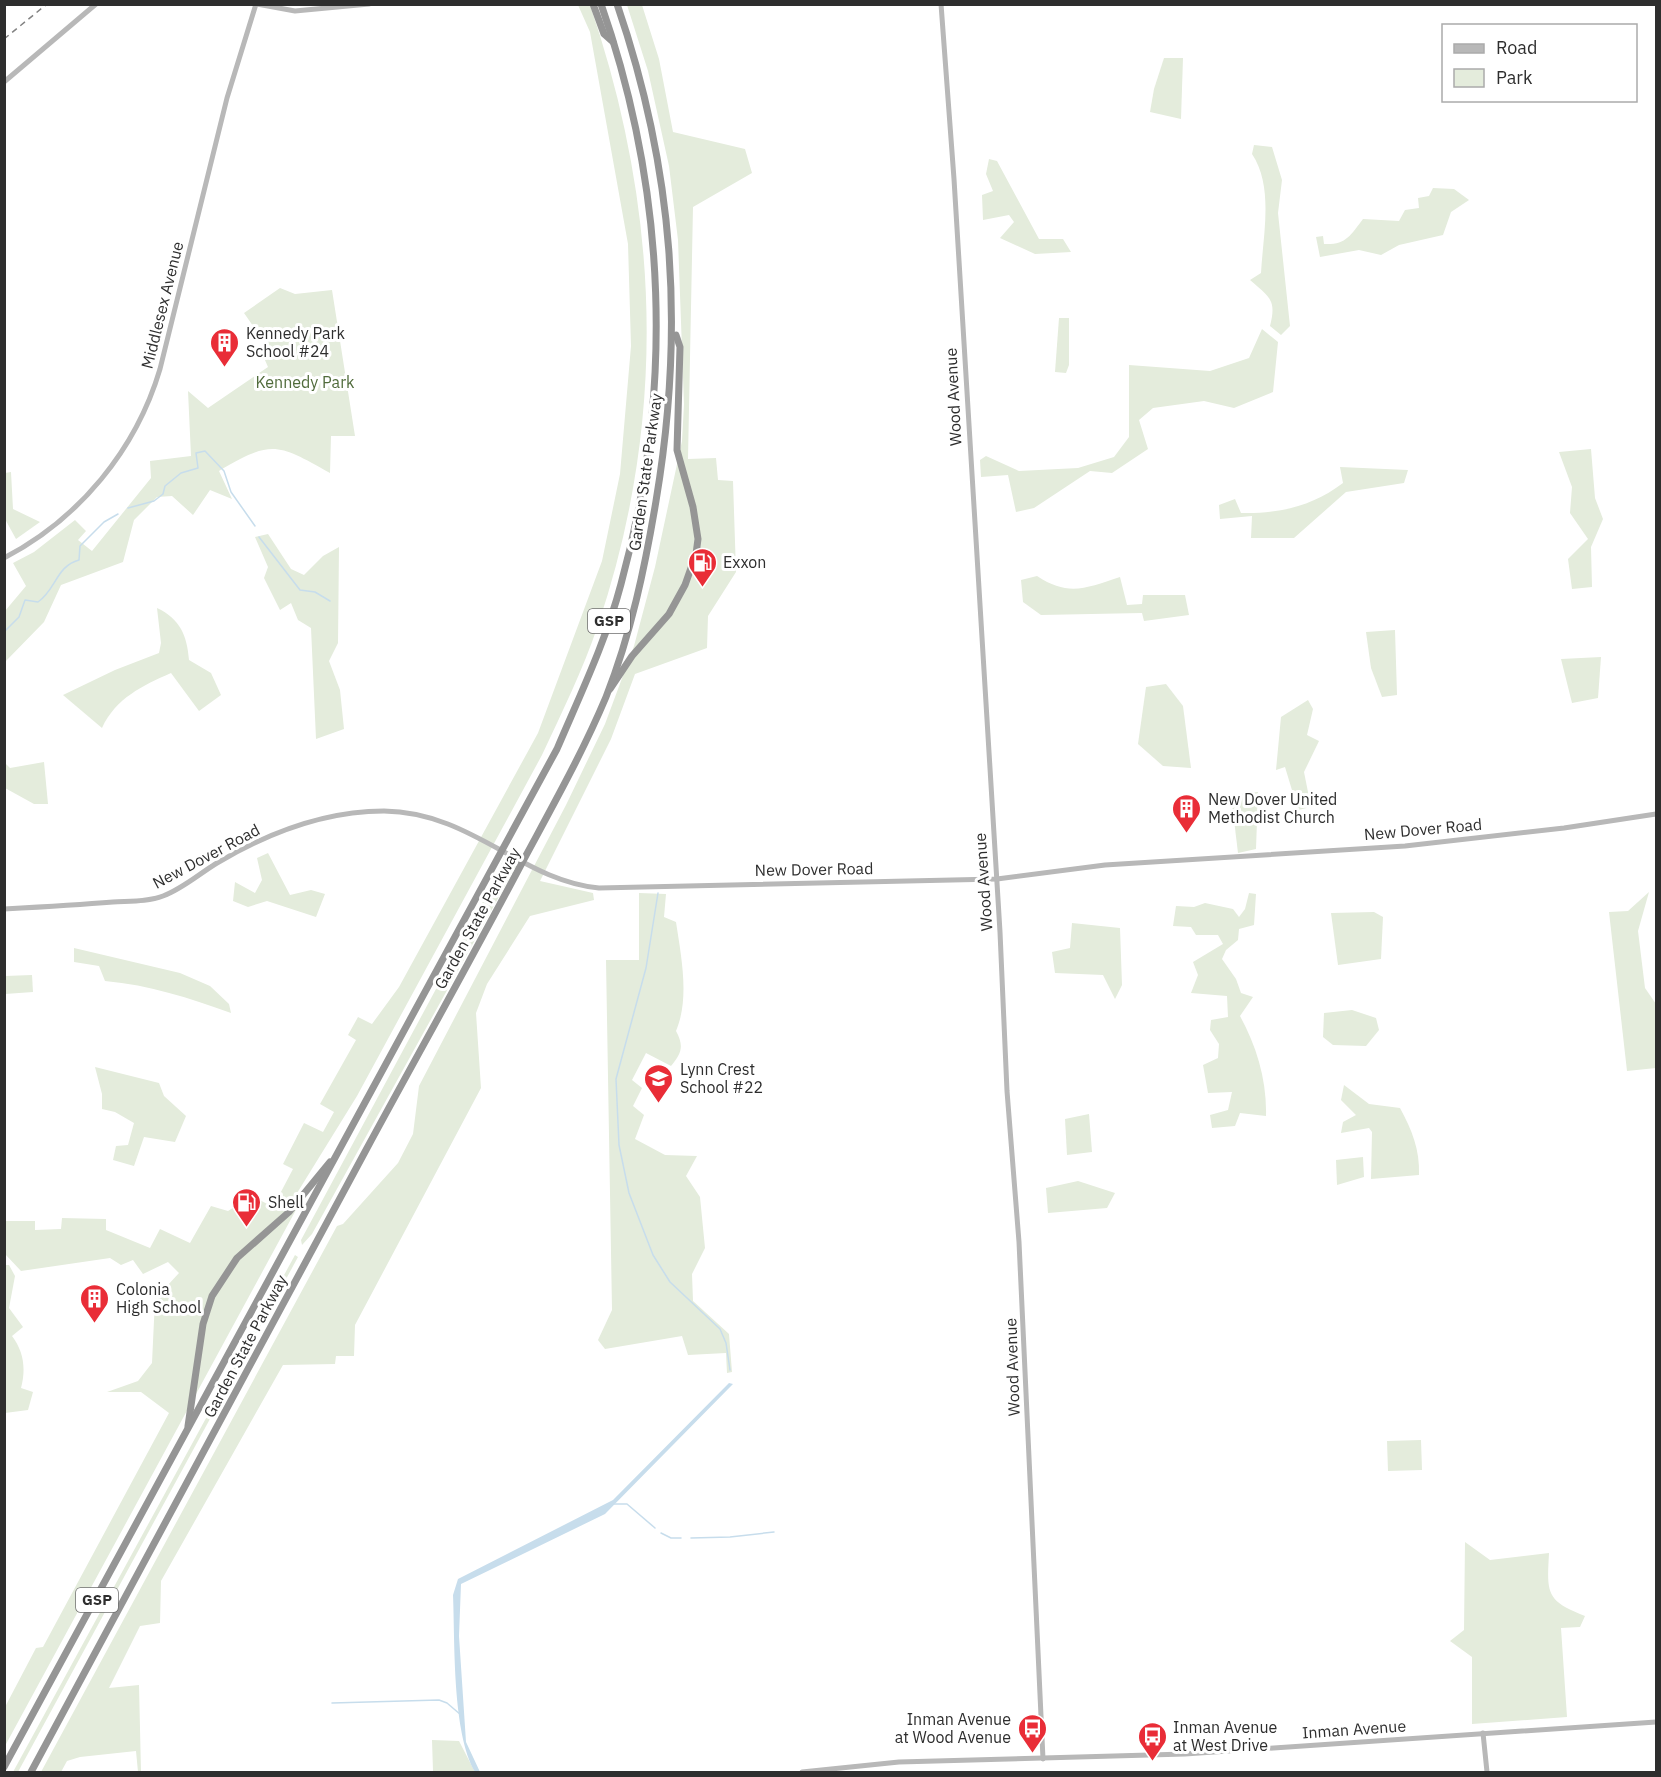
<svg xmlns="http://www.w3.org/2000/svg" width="1661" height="1777" font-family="'IBM Plex Sans',sans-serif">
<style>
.green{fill:#e4ecdc}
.water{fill:#c7ddec}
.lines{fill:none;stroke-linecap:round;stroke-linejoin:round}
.stream{stroke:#c7ddec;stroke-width:1.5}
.secondary{stroke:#b8b8b8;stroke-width:5}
.highway{stroke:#959595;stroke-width:7}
.rail{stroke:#838383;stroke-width:1.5;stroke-dasharray:6 4.5;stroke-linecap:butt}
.labels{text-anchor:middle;stroke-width:6;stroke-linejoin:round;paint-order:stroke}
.shield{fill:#fff;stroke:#6d6d6d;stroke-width:1.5}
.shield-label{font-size:15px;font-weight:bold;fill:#2e2e2e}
.street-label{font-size:16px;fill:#2e2e2e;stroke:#fff}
.poi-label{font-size:16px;fill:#2e2e2e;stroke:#fff;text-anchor:start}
.park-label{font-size:16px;fill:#506b3b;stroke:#fff}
</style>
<rect width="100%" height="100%" fill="#fff"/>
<g class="green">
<path d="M578,5h12c70,205 78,413 8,620 -15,45 -36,87 -56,130l-185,341 -63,102 3,10 -292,538v-39l31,-59 7,-1 126,-234 -28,-21h-34l31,-11 14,-18 3,-64 24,-26 -11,-11 -25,12 -10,-14 -12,5 -11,-7 -89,13 -16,-17v-33h30v9l26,-1 1,-11 44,1v11l44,18 10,-19 30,14 21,-37 17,5 24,-15 21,11 20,-38 -10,-5 21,-41 19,9 11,-20 -14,-8 36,-64 -8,-5 10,-18 14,7 27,-37 139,-254 64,-172 18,-87 11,-128 -3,-102 -38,-212z"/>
<polygon points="627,5 642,5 659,59 673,132 745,149 752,173 693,207 688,459 716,458 718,480 733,481 736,572 708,616 707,648 635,674 611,739 540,881 593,893 594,900 530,916 487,984 476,1013 481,1088 355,1325 354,1356 336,1356 335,1364 283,1365 161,1581 160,1623 140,1626 109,1688 139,1685 141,1772 138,1772 136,1751 80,1757 67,1761 61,1772 41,1772 337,1226 343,1224 398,1163 413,1134 419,1086 566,805 605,724 634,646 655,567 682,441 684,404 678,240 669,166 648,71"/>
<polygon points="1164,58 1183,58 1181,119 1150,112 1154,89"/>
<path d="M1254,145l18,2 10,33 -4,33 12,113 -9,9 -11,-9c7,-27 -1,-29 -20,-46l11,-7c2,-38 13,-86 -9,-119z"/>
<polygon points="989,159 997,161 1039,239 1063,239 1071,252 1035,254 1000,238 1014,222 1009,215 983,220 982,195 993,191 986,174"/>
<path d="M1433,188l21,1 15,11 -18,12 -8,23 -44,10 -18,10 -22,-5 -39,7 -4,-20 7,-1 1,8c22,1 26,-8 39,-25l36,2 6,-11 14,-2 -1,-10 11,-2z"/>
<path d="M280,288l15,6 37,-4 23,146h-24l-1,37c-52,-29 -58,-34 -111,-2l13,28 -22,-9 -17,25 -21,-19 -15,1 -23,23 -11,42 -62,23 -17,37 -39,40v-51l21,-25 -13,-23 21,-11 41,-32 11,11 -8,9 14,11 59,-73 -1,-17 41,-5 -3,-65 20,17 60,-41 -7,-16 6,-5 -23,-33z"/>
<polygon points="1059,318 1069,318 1069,365 1066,373 1055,372"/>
<polygon points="1262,329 1278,342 1273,392 1234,408 1204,401 1153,408 1139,420 1148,449 1112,473 1090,471 1034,508 1016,512 1008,475 981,477 980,460 986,456 1019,471 1078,468 1114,457 1129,437 1129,365 1210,371 1249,358"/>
<polygon points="1591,449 1595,498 1603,519 1591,547 1592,587 1572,589 1568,559 1588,539 1570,513 1572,487 1559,452"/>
<path d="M1340,467l68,3 -4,13 -58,9 -52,46h-43l1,-22 -32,3 -1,-14 16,-6 6,14c38,1 72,-7 102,-30z"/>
<polygon points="11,472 13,509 40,522 16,539 5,519 5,473"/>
<polygon points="268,534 291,569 304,575 323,556 339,547 338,643 329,661 340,690 344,729 316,739 311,628 298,620 291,603 280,610 264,578 268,567 255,537"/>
<path d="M1037,576c32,21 49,12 83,1l7,28 15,-1 1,-9h42l4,20 -45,6 -2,-8 -101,2 -18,-13 -2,-22z"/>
<path d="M157,608c23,11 30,27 32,52l22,13 10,22 -22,16 -28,-38c-29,13 -55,25 -69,55l-39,-33 52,-25 44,-17 2,-10z"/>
<polygon points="1395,630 1397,695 1382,697 1371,668 1366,632"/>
<polygon points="1601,657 1598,698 1572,703 1561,659"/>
<polygon points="1166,684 1183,706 1191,768 1163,766 1138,744 1146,687"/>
<polygon points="1308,700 1313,709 1307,735 1319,741 1304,772 1311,807 1298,810 1285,767 1276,770 1281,717"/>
<polygon points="44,762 48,804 34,804 5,788 5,763 10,768"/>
<polygon points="1258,792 1256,849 1238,853 1231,795"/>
<polygon points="268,853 290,895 311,890 325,894 316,917 267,901 248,907 233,901 235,882 255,893 262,880 257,858"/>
<polygon points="505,856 517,864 312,1234 302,1245 301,1240 493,883"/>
<polygon points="1649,892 1638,931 1645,988 1656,1004 1656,1068 1627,1071 1609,912 1628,911"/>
<path d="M639,893l27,1 -2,23 12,5c5,34 14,76 0,109 8,15 6,22 -5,35l-25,-13 -14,27 10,8 -9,18 11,9 -9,24 30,16 32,1 -11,20 14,21 5,51 -13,26 1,27 36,33 3,38 -5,1 -1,-20 -38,2 -6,-19 -77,13 -7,-9 14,-30 -6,-350h33z"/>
<path d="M1249,893l7,1 -2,31 -15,4 -1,11 -12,10 -4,9 14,20 5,14 12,4 -13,19c17,31 27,65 26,100l-26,-3 -5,13 -23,2 -2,-13 18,-5 4,-18 -24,1 -5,-28 15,-7 1,-14 -9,-14 1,-10 17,-3 -1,-21 -36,-3 7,-18 -5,-13 30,-18 -5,-9h-22l-5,-8 -18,-1 3,-20 18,1 11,-4 28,6 6,8 6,-8z"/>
<polygon points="1374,912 1383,917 1381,959 1338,965 1331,913"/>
<polygon points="1072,923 1120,928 1122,985 1115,999 1103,975 1055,973 1052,952 1070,948"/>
<path d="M74,948l106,25 30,13 19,18 2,9c-42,-15 -81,-28 -126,-32l-6,-15 -25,-4z"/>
<polygon points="32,975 33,992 5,994 5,976"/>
<polygon points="1352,1010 1376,1018 1379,1030 1366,1046 1333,1045 1323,1037 1324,1013"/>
<polygon points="95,1067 159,1083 164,1096 186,1116 175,1142 144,1137 134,1166 113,1160 116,1146 128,1145 134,1123 115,1112 102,1109 102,1094"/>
<path d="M1344,1085l25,19 31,4c12,22 20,42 19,67l-48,4 1,-47 -3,-4 -28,5 2,-11 13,-7 -15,-15z"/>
<polygon points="1089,1114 1092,1152 1067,1155 1065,1119"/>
<polygon points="1363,1157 1364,1177 1337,1185 1336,1160"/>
<polygon points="1078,1181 1115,1193 1107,1208 1048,1213 1046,1188"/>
<polygon points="295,1255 298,1257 18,1772 13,1772"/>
<path d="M4,1265h5l6,11 -6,32 14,19 -11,9c12,16 14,33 9,52l12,4 -5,18 -23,3z"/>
<polygon points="1421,1440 1422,1470 1388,1471 1387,1441"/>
<path d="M1465,1542l25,18 59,-7c-2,39 -4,48 36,63l-5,11 -19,1 6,89 -95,7v-67l-22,-16 14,-11z"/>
<polygon points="432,1740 459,1741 475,1772 429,1772 433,1771"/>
</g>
<path class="water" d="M729,1383l4,1 -128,130 -144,70 -2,52 7,106 14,30h-5c-23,-40 -20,-129 -22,-177l5,-16 155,-79z"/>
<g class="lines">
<g class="stream">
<polyline points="128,508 154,501 163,494 165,486 181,473 198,468 196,453 205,451 224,471 231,492 255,526"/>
<polyline points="259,537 300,590 315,592 330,601"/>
<path d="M4,632l15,-15 6,-17 13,2c18,-12 18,-36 41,-42l1,-14 24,-24 14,-8"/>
<polyline points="658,893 646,968 616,1079 619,1145 629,1193 653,1255 670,1282 720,1329 726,1343 730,1370"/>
<polyline points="614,1504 627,1504 655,1528"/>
<polyline points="661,1533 671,1538 681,1538"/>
<polyline points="691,1538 730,1537 774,1532"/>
<polyline points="332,1703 439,1700 447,1703 461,1715"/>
</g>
<g class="secondary">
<polyline points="257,4 295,11 369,4"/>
<polyline points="941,4 954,179 1000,932 1007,1091 1019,1242 1043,1759"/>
<polyline points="4,82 96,4"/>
<path d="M4,558c75,-39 132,-108 156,-189l67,-271 29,-94"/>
<path d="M4,909c37,-2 73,-4 109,-7 16,-1 35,0 50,-6 19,-7 36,-22 54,-33 49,-29 108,-52 167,-52 88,1 138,70 215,77l398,-9 108,-14 300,-19 159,-18 92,-14"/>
<polyline points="1483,1733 1487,1772"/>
<polyline points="802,1772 899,1762 1185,1754 1656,1722"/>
</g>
<g class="highway">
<polyline points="593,4 604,34 613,42"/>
<polyline points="610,689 632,656 669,614 685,585 696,554 698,539 693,507 677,450 680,347 676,335"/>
<polyline points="188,1426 203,1324 212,1296 237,1258 289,1212 330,1162"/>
<path d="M4,1767l553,-1018c23,-54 49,-108 64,-165 53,-193 46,-391 -20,-580"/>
<path d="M31,1772c112,-207 223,-415 335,-622 52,-96 106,-192 157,-289 29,-54 59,-107 83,-164 25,-63 39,-130 50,-196 29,-173 18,-331 -39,-497"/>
</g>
<polyline class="rail" points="4,39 47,4"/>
</g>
<defs>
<symbol id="building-pin" viewBox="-11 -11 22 30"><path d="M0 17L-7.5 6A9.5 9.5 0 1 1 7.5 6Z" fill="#e92d37" stroke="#fff"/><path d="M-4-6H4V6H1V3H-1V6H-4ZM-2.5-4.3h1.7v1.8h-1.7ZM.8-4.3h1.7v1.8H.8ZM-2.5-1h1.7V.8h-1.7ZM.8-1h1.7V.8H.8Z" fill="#fff"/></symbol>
<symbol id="fuel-pin" viewBox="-11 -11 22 30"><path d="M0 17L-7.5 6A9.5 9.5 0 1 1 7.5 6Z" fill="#e92d37" stroke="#fff"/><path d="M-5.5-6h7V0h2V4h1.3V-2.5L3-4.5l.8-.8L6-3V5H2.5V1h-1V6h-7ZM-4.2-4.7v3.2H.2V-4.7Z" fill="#fff"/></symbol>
<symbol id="school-pin" viewBox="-11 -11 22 30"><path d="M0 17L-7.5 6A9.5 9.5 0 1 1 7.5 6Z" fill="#e92d37" stroke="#fff"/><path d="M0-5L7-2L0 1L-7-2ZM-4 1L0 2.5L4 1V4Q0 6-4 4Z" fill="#fff"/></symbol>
<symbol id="bus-pin" viewBox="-11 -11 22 30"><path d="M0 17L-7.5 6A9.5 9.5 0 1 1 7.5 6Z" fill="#e92d37" stroke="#fff"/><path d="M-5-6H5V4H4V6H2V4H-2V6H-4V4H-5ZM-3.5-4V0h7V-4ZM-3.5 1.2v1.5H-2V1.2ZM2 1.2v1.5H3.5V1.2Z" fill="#fff"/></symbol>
</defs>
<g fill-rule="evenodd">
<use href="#building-pin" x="208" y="326" width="33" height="45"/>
<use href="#fuel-pin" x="686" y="546" width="33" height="45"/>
<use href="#building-pin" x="1170" y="792" width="33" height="45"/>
<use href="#school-pin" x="642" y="1062" width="33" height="45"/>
<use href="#fuel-pin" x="230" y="1186" width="33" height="45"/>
<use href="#building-pin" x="78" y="1282" width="33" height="45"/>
<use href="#bus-pin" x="1016" y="1712" width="33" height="45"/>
<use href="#bus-pin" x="1136" y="1720" width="33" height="45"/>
</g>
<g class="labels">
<g class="shield">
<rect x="588" y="609" width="42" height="24" rx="4.5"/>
<rect x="76" y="1588" width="42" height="24" rx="4.5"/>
</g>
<g class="shield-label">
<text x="609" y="626">GSP</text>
<text x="97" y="1605">GSP</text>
</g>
<g class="street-label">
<text transform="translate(162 305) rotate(-76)" y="6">Middlesex Avenue</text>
<text transform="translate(953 397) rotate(-93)" y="6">Wood Avenue</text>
<text transform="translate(645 472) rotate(-82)" y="6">Garden State Parkway</text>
<text transform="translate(1423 829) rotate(-5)" y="6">New Dover Road</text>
<text transform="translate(206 856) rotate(-28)" y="6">New Dover Road</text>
<text transform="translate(814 869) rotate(-1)" y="6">New Dover Road</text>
<text transform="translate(983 882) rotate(-94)" y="6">Wood Avenue</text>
<text transform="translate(477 918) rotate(-61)" y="6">Garden State Parkway</text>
<text transform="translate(245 1346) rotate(-62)" y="6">Garden State Parkway</text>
<text transform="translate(1012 1367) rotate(-92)" y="6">Wood Avenue</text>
<text transform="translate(1354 1729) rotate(-4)" y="6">Inman Avenue</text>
</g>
<g class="poi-label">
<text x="246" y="339">Kennedy Park<tspan x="246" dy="18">School #24</tspan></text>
<text x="723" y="568">Exxon</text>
<text x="1208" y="805">New Dover United<tspan x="1208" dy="18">Methodist Church</tspan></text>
<text x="680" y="1075">Lynn Crest<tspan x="680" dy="18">School #22</tspan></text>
<text x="268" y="1208">Shell</text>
<text x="116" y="1295">Colonia<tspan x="116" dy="18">High School</tspan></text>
<text x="1011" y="1725" text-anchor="end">Inman Avenue<tspan x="1011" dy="18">at Wood Avenue</tspan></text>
<text x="1173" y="1733">Inman Avenue<tspan x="1173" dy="18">at West Drive</tspan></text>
</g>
<g class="park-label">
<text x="305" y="388">Kennedy Park</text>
</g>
</g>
<rect width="1661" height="1777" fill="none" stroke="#2e2e2e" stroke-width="12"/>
<rect x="1442" y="24" width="195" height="78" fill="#ffffff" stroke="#ababab" stroke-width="1.5"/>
<rect x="1454" y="44" width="30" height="9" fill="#b8b8b8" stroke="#ababab" stroke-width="1.5"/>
<text x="1496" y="54" font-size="18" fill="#2e2e2e">Road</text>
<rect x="1454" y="69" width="30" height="18" fill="#e4ecdc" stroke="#ababab" stroke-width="1.5"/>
<text x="1496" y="84" font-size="18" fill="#2e2e2e">Park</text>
</svg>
